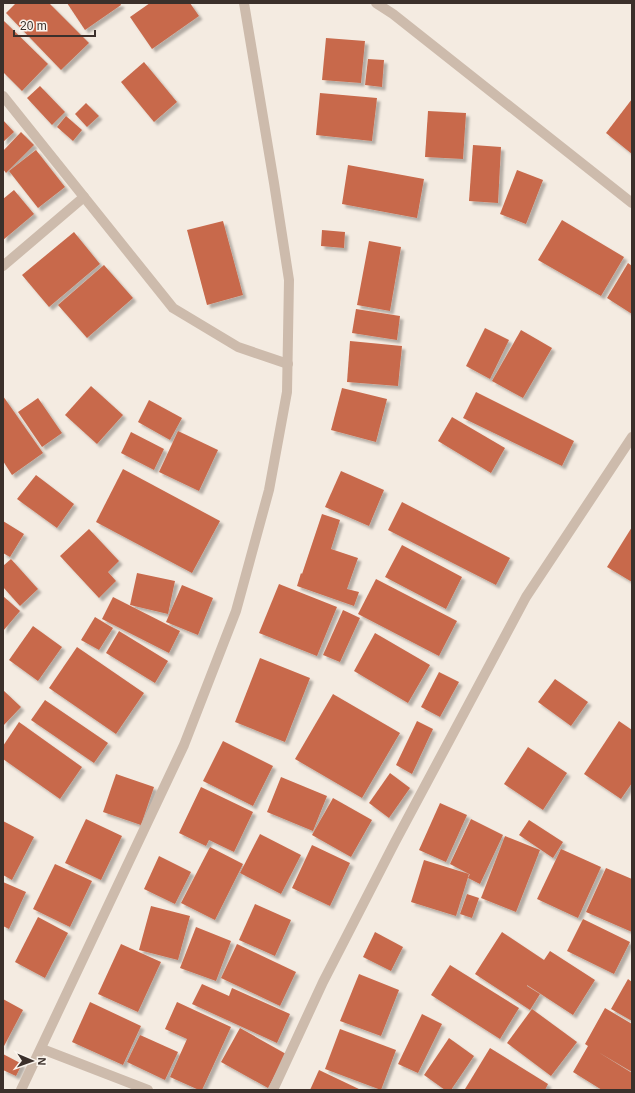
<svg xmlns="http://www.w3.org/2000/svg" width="635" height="1093" font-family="Arial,sans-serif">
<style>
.building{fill:#c8694b;filter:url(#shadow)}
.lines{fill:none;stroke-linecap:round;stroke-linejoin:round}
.minor{stroke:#cdbbac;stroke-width:10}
</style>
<defs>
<filter id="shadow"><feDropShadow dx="3.5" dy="3.5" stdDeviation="1" flood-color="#0004"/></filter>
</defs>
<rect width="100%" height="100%" fill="#f4ebe1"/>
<g class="building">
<polygon points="16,3 49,3 89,43 61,70 6,13"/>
<polygon points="67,3 120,3 121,5 85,30"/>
<polygon points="150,3 190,3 199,16 152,49 130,17"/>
<polygon points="3,20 48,64 22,91 3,72"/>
<polygon points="326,38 365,41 361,83 322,80"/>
<polygon points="368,59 384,60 382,87 365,85"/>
<polygon points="144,62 177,102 154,122 121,82"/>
<polygon points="40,86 65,112 52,125 27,98"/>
<polygon points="320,93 377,98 372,141 316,135"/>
<polygon points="632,99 632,154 606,133"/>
<polygon points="86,103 99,116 87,127 75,114"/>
<polygon points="428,111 466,113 463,159 425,157"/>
<polygon points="66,116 82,130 73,141 57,127"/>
<polygon points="3,120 14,132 3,142"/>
<polygon points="21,132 34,145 6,173 3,169 3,151"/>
<polygon points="473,145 501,147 498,203 469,201"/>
<polygon points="36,150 65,187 38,208 9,171"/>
<polygon points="348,165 424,179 417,218 342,204"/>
<polygon points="517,170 543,180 526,224 500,214"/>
<polygon points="14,190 34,214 3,240 3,199"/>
<polygon points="562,220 624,257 601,296 538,260"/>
<polygon points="223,221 243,295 207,305 187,230"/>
<polygon points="322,230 345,232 344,248 321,246"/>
<polygon points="74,232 100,264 49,307 22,275"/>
<polygon points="369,241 401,247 390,311 357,305"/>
<polygon points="628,263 632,266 632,314 607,298"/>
<polygon points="104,265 133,298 87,338 58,305"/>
<polygon points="356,309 400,316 397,340 352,333"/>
<polygon points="485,328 509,340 490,379 466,366"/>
<polygon points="521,330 552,348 523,398 492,381"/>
<polygon points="350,341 402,346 398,386 347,382"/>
<polygon points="91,386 123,415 97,444 65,415"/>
<polygon points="342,388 387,399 376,442 331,430"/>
<polygon points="476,392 574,441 562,466 463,418"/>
<polygon points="3,396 43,453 12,475 3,461"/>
<polygon points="38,398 62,433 42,447 18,412"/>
<polygon points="149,400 182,418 170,440 138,422"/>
<polygon points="452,417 505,448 491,473 438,441"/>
<polygon points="178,431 218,450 199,491 159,472"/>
<polygon points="131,432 164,449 154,470 121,453"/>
<polygon points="123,469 220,521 192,573 96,522"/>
<polygon points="341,471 384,490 369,526 325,507"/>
<polygon points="36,475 74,504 57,528 17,499"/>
<polygon points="402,502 510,558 496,585 388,530"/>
<polygon points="322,514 340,520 331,549 358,558 347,589 359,592 354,606 297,586 301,573 302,574"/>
<polygon points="3,521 24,534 10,557 3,553"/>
<polygon points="632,527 632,582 607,567"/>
<polygon points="89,529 119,561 108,572 116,581 99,598 60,556"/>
<polygon points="402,545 462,577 446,609 385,577"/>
<polygon points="11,559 38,589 20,606 3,587 3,566"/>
<polygon points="137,573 175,581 168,614 130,605"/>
<polygon points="376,579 457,621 439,656 358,614"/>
<polygon points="279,584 337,607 317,656 259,633"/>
<polygon points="182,585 213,598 198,635 166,622"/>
<polygon points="3,596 20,611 3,631"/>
<polygon points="113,597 180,631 169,653 102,619"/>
<polygon points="343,610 360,618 340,662 323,655"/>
<polygon points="95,617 113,628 99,650 81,640"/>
<polygon points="33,626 62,647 38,681 9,660"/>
<polygon points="119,631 168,661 155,683 106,653"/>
<polygon points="375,633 430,665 408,703 354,671"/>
<polygon points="77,647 144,693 116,734 49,688"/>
<polygon points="260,658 310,678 285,742 235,722"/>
<polygon points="439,672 459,682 440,717 421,707"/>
<polygon points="555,679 588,702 571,726 538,702"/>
<polygon points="3,690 21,707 3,726"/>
<polygon points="333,694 400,733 362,798 295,759"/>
<polygon points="45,700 108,743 94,763 31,720"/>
<polygon points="417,721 433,729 412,774 396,765"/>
<polygon points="619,721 632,730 632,783 621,799 584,774"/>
<polygon points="19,722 82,767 60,799 3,759 3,746"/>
<polygon points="223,741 273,766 253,806 203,781"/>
<polygon points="528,747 567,773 543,810 504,784"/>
<polygon points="390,773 410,788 389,818 369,803"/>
<polygon points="116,774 154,787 141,825 103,812"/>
<polygon points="281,777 327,796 313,831 267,812"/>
<polygon points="201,787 253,812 234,852 209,840 206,846 179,833"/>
<polygon points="333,798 372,820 351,857 312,835"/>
<polygon points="440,803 467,815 446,862 419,850"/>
<polygon points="86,819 122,836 101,880 65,863"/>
<polygon points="471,819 503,835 480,884 468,878 470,874 471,875 450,864"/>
<polygon points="529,820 563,842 553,858 519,835"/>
<polygon points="3,821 34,837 12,880 3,875"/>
<polygon points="260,834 301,855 281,894 240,873"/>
<polygon points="505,836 540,850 516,912 481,898"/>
<polygon points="312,845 350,863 330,906 292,888"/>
<polygon points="210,847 243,864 215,920 181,903"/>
<polygon points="561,849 601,867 578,918 537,899"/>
<polygon points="159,856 191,872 175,904 144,889"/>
<polygon points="424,860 469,874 456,916 411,902"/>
<polygon points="55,864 92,881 70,927 33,909"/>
<polygon points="606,868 632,879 632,932 586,912"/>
<polygon points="3,882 26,892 9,929 3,926"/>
<polygon points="467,894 479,898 472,918 460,914"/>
<polygon points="255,904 291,920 275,956 239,940"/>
<polygon points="151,906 190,916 178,960 139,950"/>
<polygon points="38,917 68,933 45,978 15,962"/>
<polygon points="583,919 630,942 614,974 567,951"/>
<polygon points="196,927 231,941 216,981 180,968"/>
<polygon points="375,932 403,947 391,971 363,957"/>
<polygon points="502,932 544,960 550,951 595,980 573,1015 527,985 527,986 540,994 530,1010 475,974"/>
<polygon points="121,944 161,962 138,1012 98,994"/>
<polygon points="237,944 296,972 280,1006 221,978"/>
<polygon points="450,965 519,1008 500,1039 431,995"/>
<polygon points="359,974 399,990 381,1036 340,1021"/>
<polygon points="628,979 632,982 632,1021 611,1009"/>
<polygon points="202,984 229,996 232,988 290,1014 277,1043 192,1004"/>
<polygon points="3,999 23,1010 3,1048"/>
<polygon points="90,1002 141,1026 123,1065 72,1042"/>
<polygon points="177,1002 231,1027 202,1090 199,1090 170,1077 187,1039 165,1029"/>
<polygon points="605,1008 632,1024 632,1072 598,1052 632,1073 632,1090 602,1090 573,1072 588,1046 585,1044"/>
<polygon points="532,1009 577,1042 551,1076 507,1043"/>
<polygon points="422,1014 442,1024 418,1073 398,1064"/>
<polygon points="240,1028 286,1054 268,1088 221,1062"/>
<polygon points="340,1029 396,1050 381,1090 325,1069"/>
<polygon points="140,1035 178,1052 165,1080 127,1062"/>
<polygon points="449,1038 474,1056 451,1090 445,1090 424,1075"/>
<polygon points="490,1048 548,1084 545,1090 467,1090 465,1089"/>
<polygon points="3,1054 22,1064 16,1076 3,1070"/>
<polygon points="319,1070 361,1090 310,1090"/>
</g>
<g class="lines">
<g class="minor">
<polyline points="376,3 393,14 632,203"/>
<polyline points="3,96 173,308 238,347 288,364"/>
<polyline points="3,266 84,197"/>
<polyline points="42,1049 148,1090"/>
<polyline points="21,1090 184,745 236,611 269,490 287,392 289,280 274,183 244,3"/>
<polyline points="273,1090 323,982 395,842 526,597 632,437"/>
</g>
</g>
<rect width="635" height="1093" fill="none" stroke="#3b302b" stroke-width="8"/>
<g transform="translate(32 1061) rotate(92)" stroke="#fbf5ee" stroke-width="3" paint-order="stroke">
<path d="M0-3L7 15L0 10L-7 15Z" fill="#3b302b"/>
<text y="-6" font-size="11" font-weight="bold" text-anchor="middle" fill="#3b302b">N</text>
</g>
<path d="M14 30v6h81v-6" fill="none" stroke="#3b302b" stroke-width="2"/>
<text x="20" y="30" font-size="12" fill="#3b302b" stroke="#fbf5ee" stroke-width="3" paint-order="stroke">20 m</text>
</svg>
